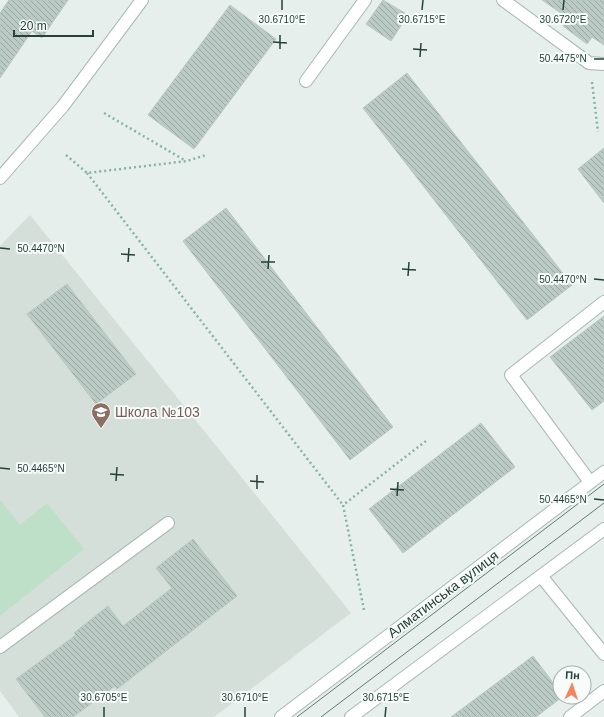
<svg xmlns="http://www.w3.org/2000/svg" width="604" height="717" font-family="Helvetica,sans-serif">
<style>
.built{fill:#d4dfda}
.garden{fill:#bfe0c8}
.building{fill:url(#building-back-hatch);stroke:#b8c9c2}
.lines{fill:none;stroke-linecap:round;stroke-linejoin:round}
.minor-casing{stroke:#a8b8b2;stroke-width:14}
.path{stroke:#86b3a5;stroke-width:2.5;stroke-dasharray:2 3;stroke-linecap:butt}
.minor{stroke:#fff;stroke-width:12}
.tram{stroke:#5f7d75;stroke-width:1}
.ticks{fill:none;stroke:#24423a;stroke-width:1.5}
.labels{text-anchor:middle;stroke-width:4;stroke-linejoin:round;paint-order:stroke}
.education-label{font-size:14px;fill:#785e54;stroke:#f7fbf9;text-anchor:start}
.street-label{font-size:14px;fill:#24423a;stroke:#f7fbf9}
.ticks-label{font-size:10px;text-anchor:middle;fill:#24423a;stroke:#f7fbf9;stroke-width:4;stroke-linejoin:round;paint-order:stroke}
</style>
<defs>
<pattern id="building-back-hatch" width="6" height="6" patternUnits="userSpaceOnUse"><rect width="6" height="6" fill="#bbcac4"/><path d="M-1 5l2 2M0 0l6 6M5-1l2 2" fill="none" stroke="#98a6a0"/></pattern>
</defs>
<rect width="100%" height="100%" fill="#e6efeb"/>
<polygon class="built" points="30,215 351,613 214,717 19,717 0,691 0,246"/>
<polygon class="garden" points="0,500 20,525 47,503 84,549 0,616"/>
<g class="building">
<polygon points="9,0 68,0 42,38 32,31 0,78 0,13"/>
<polygon points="383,0 408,15 391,41 366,24"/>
<polygon points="542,0 604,0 604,45 592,37 587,44 563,26 568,18"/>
<polygon points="230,5 276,39 194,149 148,115"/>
<polygon points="407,73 572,285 527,320 363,108"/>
<polygon points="604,148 604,203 578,169"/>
<polygon points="226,208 393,427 350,460 183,241"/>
<polygon points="67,284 136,374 96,404 27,314"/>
<polygon points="604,316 604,401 592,410 550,357"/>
<polygon points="481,423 515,467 403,553 369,509"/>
<polygon points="193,539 237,596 117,689 115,686 73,717 45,717 16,679 76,635 74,633 108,606 123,626 172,588 156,568"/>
<polygon points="533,656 560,692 560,697 562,697 536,717 451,717"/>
</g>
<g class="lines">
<defs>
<g id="minor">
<polyline points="503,0 589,63 604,64"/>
<polyline points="306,81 365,0"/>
<polyline points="0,178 63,106 142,0"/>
<polyline points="590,482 511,375 604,302"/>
<polyline points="541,576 604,654"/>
<polyline points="0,647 168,523"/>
<polyline points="281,717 604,472"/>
<polyline points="351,717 604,529"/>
<polyline points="570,717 604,691"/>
</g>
</defs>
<use href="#minor" class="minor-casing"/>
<g class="path">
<polyline points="592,82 598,132"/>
<polyline points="104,113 186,161"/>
<polyline points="66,155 87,173 187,161 206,155"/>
<polyline points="87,173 343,505"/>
<polyline points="364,610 343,505 426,441"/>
</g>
<use href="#minor" class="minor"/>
<g class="tram">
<polyline points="297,717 604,484"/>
<polyline points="321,717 604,503"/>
</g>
</g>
<path class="ticks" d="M282,10v-10M422,10l1,-10M563,10l1,-10M273,42l14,1M280,49v-14M413,49l14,1M420,57l1,-14M594,59h10M0,248l10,1M121,254l14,1M128,262l1,-14M261,262h14M268,269l1,-14M402,269l14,1M408,276l1,-14M594,279l10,1M0,468l10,1M110,474l14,1M116,481l1,-14M250,481l14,1M257,489v-14M390,489l14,1M397,496l1,-14M594,499l10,1M104,717v-10M245,717v-10M385,717l1,-10"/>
<defs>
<symbol id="school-pin" viewBox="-11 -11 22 30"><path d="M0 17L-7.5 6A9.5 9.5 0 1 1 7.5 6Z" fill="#8d6e63" stroke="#f7fbf9"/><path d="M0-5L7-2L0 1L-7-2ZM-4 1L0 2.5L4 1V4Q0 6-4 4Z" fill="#fff"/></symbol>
</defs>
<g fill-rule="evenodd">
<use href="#school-pin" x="90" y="401" width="22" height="30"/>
</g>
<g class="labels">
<g class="education-label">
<text x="115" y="417">Школа №103</text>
</g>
<g class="street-label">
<text transform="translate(443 594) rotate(-37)" y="5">Алматинська вулиця</text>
</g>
</g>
<g class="ticks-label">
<text x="282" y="23">30.6710°E</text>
<text x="422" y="23">30.6715°E</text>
<text x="563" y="23">30.6720°E</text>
<text x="563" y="62">50.4475°N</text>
<text x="41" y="252">50.4470°N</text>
<text x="563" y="283">50.4470°N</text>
<text x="41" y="472">50.4465°N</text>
<text x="563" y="503">50.4465°N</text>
<text x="104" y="701">30.6705°E</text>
<text x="245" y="701">30.6710°E</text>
<text x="386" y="701">30.6715°E</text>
</g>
<g transform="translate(572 685) rotate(3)"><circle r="19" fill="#f7fbf9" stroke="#a3b1ad"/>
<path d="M0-3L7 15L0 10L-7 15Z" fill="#f4845f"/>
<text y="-6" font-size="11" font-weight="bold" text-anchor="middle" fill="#24423a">Пн</text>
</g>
<path d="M14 30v6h79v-6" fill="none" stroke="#24423a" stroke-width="2"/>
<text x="20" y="30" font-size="12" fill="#24423a" stroke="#f7fbf9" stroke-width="3" paint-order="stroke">20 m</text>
</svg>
